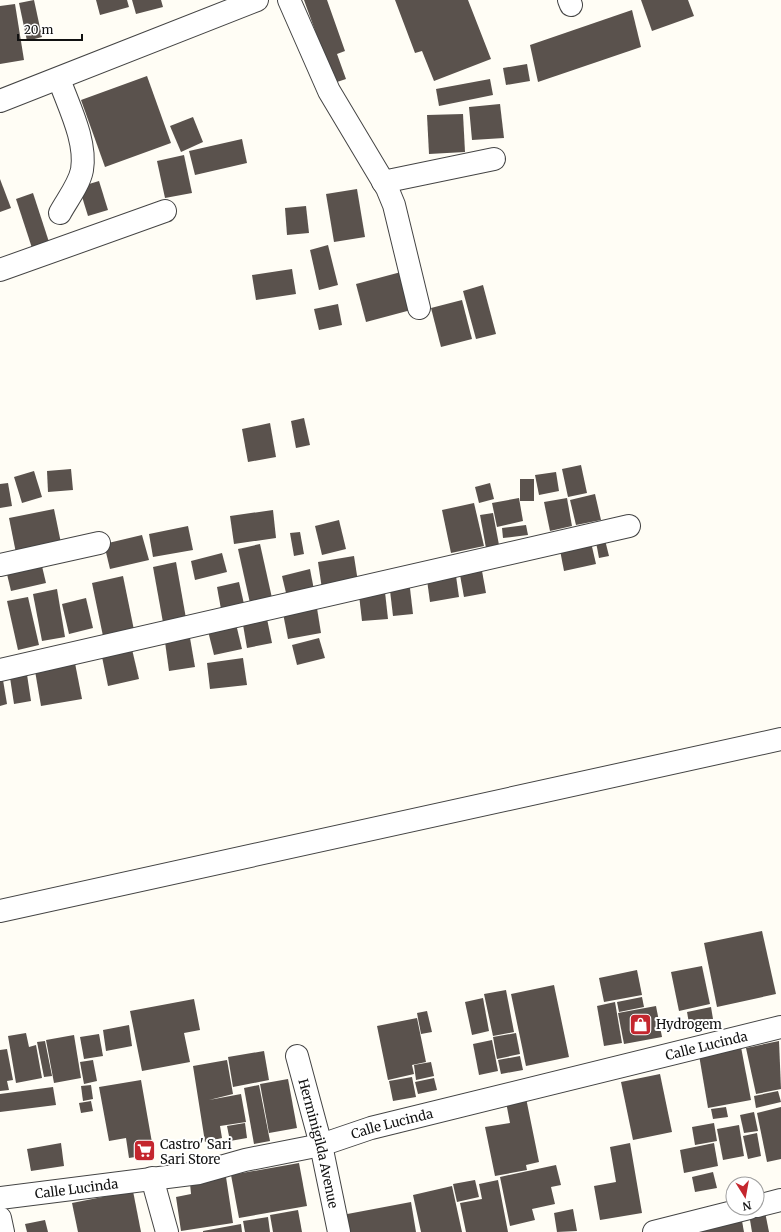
<svg xmlns="http://www.w3.org/2000/svg" width="781" height="1232" font-family="Merriweather,serif">
<style>
.building{fill:#5a524d}
.lines{fill:none;stroke-linecap:round;stroke-linejoin:round}
.minor-casing{stroke:#444;stroke-width:24}
.minor{stroke:#fff;stroke-width:22}
.labels{text-anchor:middle;stroke-width:4;stroke-linejoin:round;paint-order:stroke}
.poi-label{font-size:13px;fill:#111;stroke:#fff;text-anchor:start}
.street-label{font-size:13px;fill:#111;stroke:#fff}
</style>
<rect width="100%" height="100%" fill="#fffdf5"/>
<g class="building">
<polygon points="34,0 42,37 27,41 19,3"/>
<polygon points="96,0 127,0 129,7 100,15"/>
<polygon points="132,0 161,0 163,7 136,14"/>
<polygon points="304,0 327,0 345,51 337,54 346,79 334,83"/>
<polygon points="395,0 468,0 491,59 434,81 422,51 415,53"/>
<polygon points="641,0 688,0 694,16 652,31"/>
<polygon points="15,4 24,60 0,64 0,6"/>
<polygon points="632,10 641,47 538,82 530,45"/>
<polygon points="527,64 530,81 506,85 503,68"/>
<polygon points="147,76 171,143 105,167 81,100"/>
<polygon points="490,79 493,95 439,106 436,89"/>
<polygon points="500,104 504,138 472,140 469,107"/>
<polygon points="463,114 465,152 429,154 427,115"/>
<polygon points="193,117 203,142 181,152 170,126"/>
<polygon points="242,139 247,163 195,175 189,151"/>
<polygon points="184,155 192,193 165,198 157,161"/>
<polygon points="0,179 11,208 0,212"/>
<polygon points="99,181 108,210 88,216 79,187"/>
<polygon points="357,189 365,237 334,242 326,194"/>
<polygon points="33,193 49,242 32,248 16,199"/>
<polygon points="306,206 309,233 287,235 285,208"/>
<polygon points="328,245 338,285 319,290 310,250"/>
<polygon points="292,269 296,294 256,300 252,275"/>
<polygon points="401,272 411,310 366,322 356,284"/>
<polygon points="483,285 496,334 476,339 463,291"/>
<polygon points="462,300 472,339 441,347 431,308"/>
<polygon points="338,304 342,325 319,330 314,309"/>
<polygon points="304,418 310,445 296,448 291,421"/>
<polygon points="270,423 276,457 248,462 242,429"/>
<polygon points="581,465 587,493 568,497 562,469"/>
<polygon points="71,469 73,490 48,492 47,471"/>
<polygon points="34,471 42,497 22,503 14,477"/>
<polygon points="556,472 559,491 539,495 535,475"/>
<rect x="520" y="479" width="14" height="22"/>
<polygon points="8,483 12,506 0,508 0,484"/>
<polygon points="490,483 494,499 479,503 475,487"/>
<polygon points="595,494 601,520 576,525 570,500"/>
<polygon points="519,498 523,521 497,527 492,503"/>
<polygon points="567,498 572,526 550,531 544,502"/>
<polygon points="474,503 484,546 451,553 442,510"/>
<polygon points="54,509 61,543 16,553 9,518"/>
<polygon points="273,510 276,538 234,544 230,516"/>
<polygon points="493,513 499,545 486,548 480,515"/>
<polygon points="339,520 346,549 322,555 315,526"/>
<polygon points="526,525 528,535 503,538 502,528"/>
<polygon points="188,526 193,550 153,557 149,534"/>
<polygon points="300,532 304,554 294,556 290,533"/>
<polygon points="142,535 149,560 110,569 104,544"/>
<polygon points="604,536 609,556 599,558 595,537"/>
<polygon points="590,538 596,564 564,571 559,545"/>
<polygon points="260,544 272,598 250,603 238,549"/>
<polygon points="222,553 227,572 195,580 191,561"/>
<polygon points="354,556 358,582 322,589 318,562"/>
<polygon points="41,562 46,583 11,591 6,570"/>
<polygon points="176,562 187,624 164,628 153,567"/>
<polygon points="310,569 314,590 287,597 282,576"/>
<polygon points="482,571 486,593 464,597 460,575"/>
<polygon points="123,576 134,630 103,636 92,583"/>
<polygon points="456,576 459,597 430,602 427,580"/>
<polygon points="409,580 413,614 393,616 389,582"/>
<polygon points="239,582 244,604 221,609 217,587"/>
<polygon points="57,589 65,637 42,641 33,594"/>
<polygon points="385,592 388,619 362,621 359,595"/>
<polygon points="28,597 39,645 18,650 7,601"/>
<polygon points="86,598 93,628 69,634 62,604"/>
<polygon points="316,602 321,633 288,639 282,608"/>
<polygon points="266,614 272,643 247,648 242,619"/>
<polygon points="236,624 242,649 214,655 208,631"/>
<polygon points="190,638 195,667 169,671 165,642"/>
<polygon points="319,638 325,658 297,665 292,645"/>
<polygon points="131,645 139,679 108,686 101,652"/>
<polygon points="74,658 82,699 41,706 34,665"/>
<polygon points="243,658 247,685 210,689 207,663"/>
<polygon points="26,668 31,701 14,704 9,671"/>
<polygon points="3,680 7,704 0,706 0,681"/>
<polygon points="762,931 776,994 717,1007 704,943"/>
<polygon points="702,966 710,1004 679,1011 671,972"/>
<polygon points="637,970 642,995 604,1002 599,978"/>
<polygon points="554,985 569,1057 526,1066 511,994"/>
<polygon points="506,990 514,1032 493,1036 484,994"/>
<polygon points="642,997 644,1007 619,1012 617,1002"/>
<polygon points="483,998 489,1031 472,1035 465,1002"/>
<polygon points="194,999 200,1030 184,1033 190,1062 142,1071 130,1011"/>
<polygon points="615,1002 622,1043 604,1046 597,1006"/>
<polygon points="656,1006 662,1037 624,1044 618,1013"/>
<polygon points="711,1007 713,1019 689,1023 687,1012"/>
<polygon points="427,1011 432,1032 421,1034 417,1013"/>
<polygon points="417,1018 426,1062 412,1065 414,1074 388,1080 377,1026"/>
<polygon points="129,1025 132,1046 106,1051 103,1030"/>
<polygon points="26,1033 29,1047 36,1045 42,1078 16,1083 8,1036"/>
<polygon points="516,1033 520,1054 497,1059 493,1037"/>
<polygon points="99,1034 103,1056 84,1059 80,1037"/>
<polygon points="74,1035 81,1078 54,1083 46,1040"/>
<polygon points="492,1040 498,1071 479,1075 473,1044"/>
<polygon points="45,1041 52,1076 44,1077 37,1042"/>
<polygon points="779,1041 781,1089 756,1094 746,1048"/>
<polygon points="741,1047 751,1100 708,1108 699,1055"/>
<polygon points="7,1049 13,1080 7,1081 9,1090 0,1091 0,1050"/>
<polygon points="264,1051 269,1080 233,1087 228,1057"/>
<polygon points="520,1056 523,1070 501,1074 498,1060"/>
<polygon points="93,1060 97,1081 84,1084 80,1062"/>
<polygon points="227,1060 233,1094 209,1100 241,1094 246,1122 220,1126 222,1138 205,1142 193,1066"/>
<polygon points="431,1062 434,1076 416,1080 414,1065"/>
<polygon points="660,1074 672,1132 633,1140 621,1082"/>
<polygon points="412,1077 416,1097 393,1101 389,1081"/>
<polygon points="434,1078 437,1090 418,1094 415,1082"/>
<polygon points="288,1079 297,1128 269,1133 260,1084"/>
<polygon points="141,1080 154,1154 129,1158 126,1138 109,1141 99,1087"/>
<polygon points="91,1085 93,1099 83,1101 81,1086"/>
<polygon points="259,1085 270,1141 254,1144 244,1088"/>
<polygon points="53,1087 56,1105 0,1112 0,1094"/>
<polygon points="778,1091 781,1102 756,1108 754,1096"/>
<polygon points="526,1098 539,1162 526,1165 527,1170 495,1176 485,1127 510,1123 506,1102"/>
<polygon points="91,1101 93,1111 81,1113 79,1103"/>
<polygon points="726,1107 728,1117 713,1119 711,1109"/>
<polygon points="781,1107 781,1159 767,1162 757,1113"/>
<polygon points="754,1112 758,1131 744,1133 740,1115"/>
<polygon points="245,1123 247,1138 230,1141 227,1126"/>
<polygon points="714,1123 717,1141 695,1145 692,1127"/>
<polygon points="739,1125 744,1156 723,1160 717,1129"/>
<polygon points="757,1133 761,1156 748,1159 743,1136"/>
<polygon points="61,1143 64,1166 31,1171 27,1149"/>
<polygon points="630,1143 642,1213 600,1220 594,1186 616,1182 610,1147"/>
<polygon points="714,1143 718,1166 684,1173 680,1150"/>
<polygon points="299,1163 307,1206 239,1218 231,1175"/>
<polygon points="556,1165 561,1185 551,1187 555,1204 532,1209 535,1220 510,1226 500,1177"/>
<polygon points="713,1172 717,1188 695,1192 692,1177"/>
<polygon points="226,1177 233,1223 181,1231 176,1197 191,1194 190,1183"/>
<polygon points="475,1180 479,1197 457,1202 453,1184"/>
<polygon points="498,1180 508,1232 466,1232 460,1203 482,1199 479,1184"/>
<polygon points="452,1186 462,1232 421,1232 413,1195"/>
<polygon points="133,1191 141,1232 78,1232 72,1203"/>
<polygon points="411,1202 416,1232 345,1232 342,1215"/>
<polygon points="573,1209 577,1231 557,1232 554,1213"/>
<polygon points="298,1210 302,1232 273,1232 270,1215"/>
<polygon points="765,1212 769,1232 752,1232 749,1214"/>
<polygon points="268,1217 270,1232 245,1232 243,1221"/>
<polygon points="45,1220 48,1232 27,1232 25,1224"/>
<polygon points="742,1221 744,1232 686,1232"/>
<polygon points="241,1224 242,1232 203,1232 203,1231"/>
</g>
<g class="lines">
<defs>
<g id="minor">
<polyline points="289,0 329,91 387,188 394,205 419,308"/>
<polyline points="569,0 571,5"/>
<path d="M59,79c9,26 28,62 23,91 -3,15 -15,30 -22,43"/>
<polyline points="0,101 257,0"/>
<polyline points="383,182 494,159"/>
<polyline points="0,270 165,211"/>
<polyline points="0,565 99,543"/>
<polyline points="0,670 629,526"/>
<polyline points="0,911 781,739"/>
<path id="s1" d="M297,1056l24,89 18,87"/>
<polyline points="152,1178 167,1232"/>
<path id="s2" d="M0,1198l199,-25 46,-13 76,-15 50,-17 410,-101"/>
<polyline points="757,1206 781,1200"/>
<polyline points="0,1218 3,1232"/>
<polyline points="654,1232 749,1208"/>
</g>
</defs>
<use href="#minor" class="minor-casing"/>
<use href="#minor" class="minor"/>
</g>
<defs>
<symbol id="shop-square" viewBox="-11 -11 22 22"><rect x="-9" y="-9" width="18" height="18" rx="4" fill="#c4262e" stroke="#fff"/><path d="M-5-2.5h2.3a2.7 3.5 0 0 1 5.4 0H5L5.5 6h-11ZM-1.5-2.5h3a1.5 2.3 0 0 0-3 0Z" fill="#fff"/></symbol>
<symbol id="supermarket-square" viewBox="-11 -11 22 22"><rect x="-9" y="-9" width="18" height="18" rx="4" fill="#c4262e" stroke="#fff"/><path d="M-6-5.5h2.5l.6 2H6L4.5 2H-2.5L-4.4-4H-6ZM-1.5 3.2a1.3 1.3 0 1 0 .1 0ZM3 3.2a1.3 1.3 0 1 0 .1 0Z" fill="#fff"/></symbol>
</defs>
<g fill-rule="evenodd">
<use href="#shop-square" x="628" y="1012" width="25" height="25"/>
<use href="#supermarket-square" x="132" y="1138" width="25" height="25"/>
</g>
<g class="labels">
<g class="poi-label">
<text x="656" y="1029">Hydrogem</text>
<text x="160" y="1149">Castro' Sari<tspan x="160" dy="15">Sari Store</tspan></text>
</g>
<g class="street-label">
<text dy="5" stroke="none"><textPath href="#s2" startOffset="724">Calle Lucinda</textPath></text>
<text dy="5" stroke="none"><textPath href="#s2" startOffset="400">Calle Lucinda</textPath></text>
<text dy="5" stroke="none"><textPath href="#s1" startOffset="90">Herminigilda Avenue</textPath></text>
<text dy="5" stroke="none"><textPath href="#s2" startOffset="77">Calle Lucinda</textPath></text>
</g>
</g>
<g transform="translate(745 1196) rotate(169)"><circle r="19" fill="#ffffff" stroke="#a0a0a0"/>
<path d="M0-3L7 15L0 10L-7 15Z" fill="#c4262e"/>
<text y="-6" font-size="11" font-weight="bold" text-anchor="middle" fill="#111111">N</text>
</g>
<path d="M18 34v6h64v-6" fill="none" stroke="#111111" stroke-width="2"/>
<text x="24" y="34" font-size="12" fill="#111111" stroke="#ffffff" stroke-width="3" paint-order="stroke">20 m</text>
</svg>
